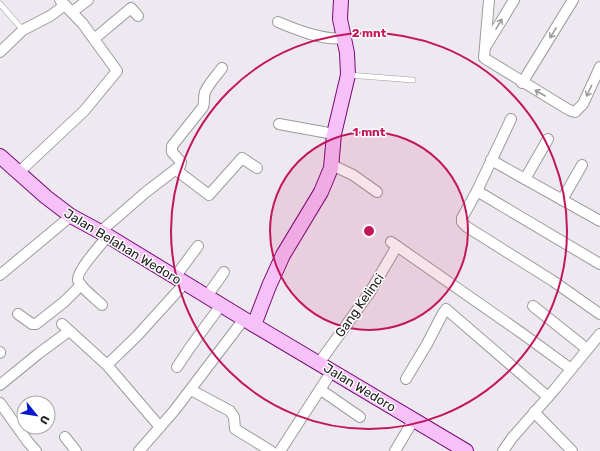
<svg xmlns="http://www.w3.org/2000/svg" width="600" height="451" font-family="Rubik,sans-serif">
<style>
.lines{fill:none;stroke-linecap:round;stroke-linejoin:round}
.lane-casing{stroke:#9c9c9c;stroke-width:6}
.street-casing{stroke:#9c9c9c;stroke-width:12}
.secondary-casing{stroke:#780976;stroke-width:16}
.lane{stroke:#fff;stroke-width:5}
.street{stroke:#fff;stroke-width:10}
.secondary{stroke:#f6c0f8;stroke-width:14}
.oneway{stroke:#9c9c9c}
.ring{fill:none;stroke:#c2185b;stroke-width:2}
.labels{text-anchor:middle;stroke-width:3;stroke-linejoin:round;paint-order:stroke}
.street-label{font-size:13px;fill:#222;stroke:#fff}
.centre{fill:#c2185b;stroke:#fff;stroke-width:2}
.ring-label{font-size:12px;text-anchor:middle;font-weight:bold;fill:#c2185b;stroke:#fff;stroke-width:3;stroke-linejoin:round;paint-order:stroke}
</style>
<rect width="100%" height="100%" fill="#eee9f1"/>
<g class="lines">
<defs>
<g id="lane">
<polyline points="0,4 23,30"/>
<polyline points="348,75 413,80"/>
</g>
<g id="street">
<polyline points="489,0 484,58 569,110 575,112 583,104 600,67"/>
<polyline points="72,12 88,0"/>
<path d="M278,22c19,8 46,19 67,16"/>
<polyline points="94,39 131,8 138,16"/>
<polyline points="486,46 514,0"/>
<polyline points="0,52 23,30 50,16 65,5"/>
<polyline points="522,83 573,0"/>
<polyline points="511,119 477,191 462,218 462,222 467,227 553,281 600,314"/>
<polyline points="279,124 334,134"/>
<polyline points="491,160 600,221"/>
<polyline points="332,165 353,175 377,192"/>
<polyline points="176,170 209,195 242,158 257,168"/>
<polyline points="18,173 84,111 117,71 83,24 60,0"/>
<polyline points="525,179 548,139"/>
<polyline points="477,191 600,264"/>
<polyline points="562,200 582,165"/>
<path d="M100,232l46,-40 34,-26 1,-4 -9,-10v-6l31,-39c2,-5 0,-10 2,-15 4,-9 12,-17 17,-24"/>
<polyline points="391,242 523,334 571,369"/>
<polyline points="0,275 71,216"/>
<polyline points="175,277 198,246"/>
<polyline points="207,296 224,272"/>
<path d="M102,305c-6,-6 -22,-18 -24,-25 -2,-8 24,-37 30,-44"/>
<polyline points="533,306 587,349"/>
<polyline points="18,314 32,324 36,324 64,302 81,285"/>
<polyline points="62,324 107,365 160,427"/>
<polyline points="0,352 0,353"/>
<polyline points="319,363 370,292 397,246"/>
<polyline points="107,365 137,336 185,283"/>
<polyline points="177,367 189,349 221,305"/>
<polyline points="406,379 427,344 442,315 446,309 548,397"/>
<polyline points="0,385 38,354 69,331"/>
<polyline points="191,390 230,411 234,417 235,429 271,451"/>
<polyline points="321,390 360,417"/>
<polyline points="0,403 28,442 36,451"/>
<polyline points="534,412 572,451"/>
<polyline points="65,437 76,451"/>
<polyline points="139,451 174,411 244,319"/>
<polyline points="280,451 332,371"/>
<polyline points="395,451 414,419"/>
<polyline points="503,451 512,438 555,389 600,334"/>
</g>
<g id="secondary">
<polyline points="0,156 46,197 71,216 108,236 244,319 466,451"/>
<polyline points="254,325 269,286 283,255 321,192 331,168 334,134 348,75 347,53 340,19 341,0"/>
</g>
</defs>
<use href="#lane" class="lane-casing"/>
<use href="#street" class="street-casing"/>
<use href="#secondary" class="secondary-casing"/>
<use href="#lane" class="lane"/>
<use href="#street" class="street"/>
<use href="#secondary" class="secondary"/>
</g>
<defs><path id="oneway-shaft" d="M-6 0H5M1.5-3L5.5 0L1.5 3" fill="none" stroke-width="1.6" stroke-linecap="round" stroke-linejoin="round"/></defs>
<g class="oneway">
<use href="#oneway-shaft" transform="translate(499 24) rotate(-59)"/>
<use href="#oneway-shaft" transform="translate(553 33) rotate(122)"/>
<use href="#oneway-shaft" transform="translate(589 91) rotate(115)"/>
<use href="#oneway-shaft" transform="translate(540 93) rotate(-150)"/>
</g>
<circle cx="369" cy="231" r="99" fill="#c2185b" fill-opacity=".12"/>
<g class="ring">
<circle cx="369" cy="231" r="99"/>
<circle cx="369" cy="231" r="198"/>
</g>
<g class="labels">
<g class="street-label">
<text transform="translate(123 246) rotate(31)" y="5">Jalan Belahan Wedoro</text>
<text transform="translate(359 305) rotate(-55)" y="5">Gang Kelinci</text>
<text transform="translate(360 387) rotate(31)" y="5">Jalan Wedoro</text>
</g>
</g>
<circle cx="369" cy="231" r="6" class="centre"/>
<g class="ring-label">
<text x="369" y="37">2 mnt</text>
<text x="369" y="136">1 mnt</text>
</g>
<g transform="translate(36 415) rotate(120)"><circle r="19" fill="#ffffff" stroke="#a7a7a7"/>
<path d="M0-3L7 15L0 10L-7 15Z" fill="#081acc"/>
<text y="-6" font-size="11" font-weight="bold" text-anchor="middle" fill="#222222">U</text>
</g>
</svg>
